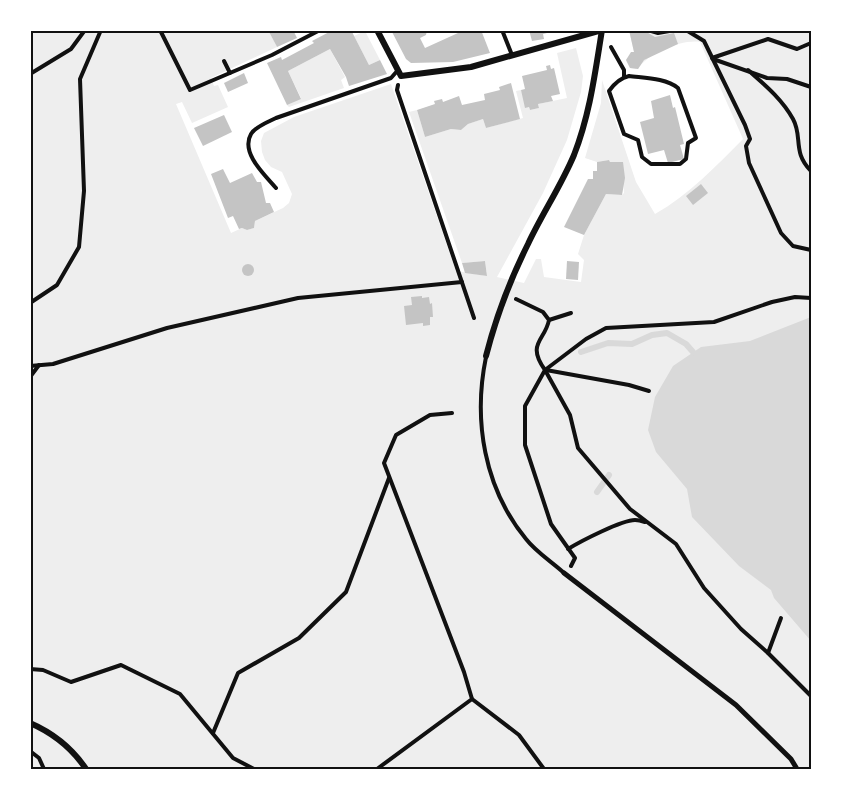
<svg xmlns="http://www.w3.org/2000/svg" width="841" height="799" font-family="'DejaVu Sans',sans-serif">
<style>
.green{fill:#eee}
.water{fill:#d9d9d9}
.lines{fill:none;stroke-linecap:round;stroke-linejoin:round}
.stream{stroke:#d9d9d9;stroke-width:6}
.building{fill:#c4c4c4}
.path{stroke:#111;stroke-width:4}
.service{stroke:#111;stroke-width:4}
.pedestrian{stroke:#111;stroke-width:5}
.minor{stroke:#111;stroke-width:6}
.neatline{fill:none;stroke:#111;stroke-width:2}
</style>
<rect width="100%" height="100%" fill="#fff"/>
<g class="green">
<path d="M30,30h238l9,17 -66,31 3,8 4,-1 10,22 -36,16 -10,-21 -6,2 55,129 11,-5 5,2 7,-2 1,-7 28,-13 6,-5 3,-9 -10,-22 -11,-5 -6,-7 -3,-8 -1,-11 3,-8 30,-16 97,-33 65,187 31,5 -2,-15 -23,2 -53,-151 8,-2 8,27 26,-8 10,1 7,-6 15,-5 3,9 37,-10 -7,-27 5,-1 9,20 9,-2 -1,-4 29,-6 -10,-45 19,-5 7,28 -2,16 -14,48 -24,53 -46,84 27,6 12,-24h5l3,18 37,5 3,-22 -6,-6 6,-19 22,-41 16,1 2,-2 -2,-31h-12l-1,-2 -12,2 -12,-4 16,-55 1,-23 34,102 19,32c34,-19 61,-48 88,-75l-43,-97c-18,-3 -52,11 -62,27l-8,-1 -4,-8 8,-8 -5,-22h182v739h-781z"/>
<polygon points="365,31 380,60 369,65 354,36"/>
<polygon points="330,49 345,77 341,80 344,88 289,107 287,105 301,98 288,71"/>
</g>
<polygon class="water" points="811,317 811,641 774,598 771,590 739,566 692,517 687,489 656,452 648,430 655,397 673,366 701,347 750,341"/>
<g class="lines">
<g class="stream">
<polyline points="581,352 608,343 632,344 652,335 667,333 686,344 693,352"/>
<polyline points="597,492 609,475"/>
</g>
</g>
<g class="building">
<polygon points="268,30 293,30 297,38 277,47"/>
<polygon points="333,30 351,30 369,65 380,60 387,74 349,86 346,77 330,49 288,71 301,99 287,105 267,63 281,57 282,60 314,43 312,41"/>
<polygon points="391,30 427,30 426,35 420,38 425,48 458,33 457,30 481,30 490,53 453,62 411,63 406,59"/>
<polygon points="529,30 546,30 547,33 543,34 544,39 532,41"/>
<polygon points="629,30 643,30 655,37 674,33 678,44 644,60 638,69 630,68 626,60 631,52 634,52"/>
<polygon points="550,65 551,69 554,68 560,94 551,96 553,101 538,104 539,108 530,110 529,107 525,108 521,90 525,89 522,76 547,70 546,66"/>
<polygon points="244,73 248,83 228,92 224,83"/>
<polygon points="511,83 520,119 486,128 483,119 468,124 461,130 451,129 425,137 417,110 435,104 434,101 442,99 443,102 459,96 462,105 485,100 484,94 500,90 499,87"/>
<polygon points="670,95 673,108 675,107 676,111 684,144 680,145 684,159 668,163 664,150 648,154 640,122 654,118 651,101"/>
<polygon points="224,115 232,132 203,146 194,128"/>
<polygon points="609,160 610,162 623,162 625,178 622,195 606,194 584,235 564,227 588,179 593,179 593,171 597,171 597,162"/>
<polygon points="223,169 230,183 252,173 257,182 261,182 266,203 270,203 274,212 255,221 254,228 247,230 242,228 239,229 233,216 228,218 211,174"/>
<polygon points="701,184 708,193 693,205 686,196"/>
<polygon points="485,261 487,276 465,273 462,263"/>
<polygon points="567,261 579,262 578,280 566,279"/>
<circle cx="248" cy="270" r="6"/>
<polygon points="422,296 422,298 429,297 430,304 432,303 433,317 430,317 430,325 423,326 423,323 406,325 404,306 412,305 411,297"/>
</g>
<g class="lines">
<g class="path">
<polyline points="160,30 190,90 272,55 320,30"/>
<polyline points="648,30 658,33 675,30"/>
<polyline points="686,30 704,41 745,125 750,139 746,146 749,163 781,233 793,246 811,250"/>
<polyline points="611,47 624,70 624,77"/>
<polyline points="712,58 768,39 797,49 811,43"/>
<polyline points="713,59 767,78 787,79 811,87"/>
<polyline points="224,61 230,73"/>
<path d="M748,70c17,15 34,29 45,49 10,18 -1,33 18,52"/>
<polyline points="30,74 71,49 85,30"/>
<path d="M629,76c15,2 37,2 49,12l18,50 -8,5 -2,16 -6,5h-29l-9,-7 -4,-17 -14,-6 -15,-43c5,-7 11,-13 20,-15z"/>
<polyline points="398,85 397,90 474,318"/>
<path d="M516,299l27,13 6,8c-4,21 -23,23 -4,50l-20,36v39l26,79 24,34 -4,8"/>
<polyline points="30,303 57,285 79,247 84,191 80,79 101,30"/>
<polyline points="549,320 571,313"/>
<polyline points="30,366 53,364 167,328 298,298 462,282"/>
<polyline points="545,370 570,415 578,448 630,509 676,544 704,588 741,629 768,653 811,696"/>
<polyline points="545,370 586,339 606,328 714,322 772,302 795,297 811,298"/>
<polyline points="546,370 629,385 649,391"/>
<polyline points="30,377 39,365"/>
<path d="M568,549c13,-8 54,-29 67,-29 4,0 7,1 10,2"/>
<polyline points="768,653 781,618"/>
<polyline points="30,669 43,670 71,682 121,665 180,694 233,758 254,769"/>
<polyline points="472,699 519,735 544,769"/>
<polyline points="213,733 238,673 299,638 346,592 389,478"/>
<polyline points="30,751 39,758 44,769"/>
<polyline points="377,769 472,699 464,672 384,463 396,435 430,415 452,413"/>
</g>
<g class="service">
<polyline points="502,30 512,55"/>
<path d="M276,188c-10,-12 -36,-35 -25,-54 5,-8 17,-12 25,-16l115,-40 7,-8"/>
<path d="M486,357c-13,63 -2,131 40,182 10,13 26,23 38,34"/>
</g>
<polyline class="pedestrian" points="564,573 736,705 791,759 797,769"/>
<g class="minor">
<polyline points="377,30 401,76 471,67 602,30"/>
<path d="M486,356c10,-39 24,-76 42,-112 14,-30 33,-58 46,-89 16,-41 21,-82 28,-125"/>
<path d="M30,723c23,10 42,25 56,46"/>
</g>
</g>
<rect width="841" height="799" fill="none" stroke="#ffffff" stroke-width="63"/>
<rect x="32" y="32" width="778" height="736" class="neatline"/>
</svg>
